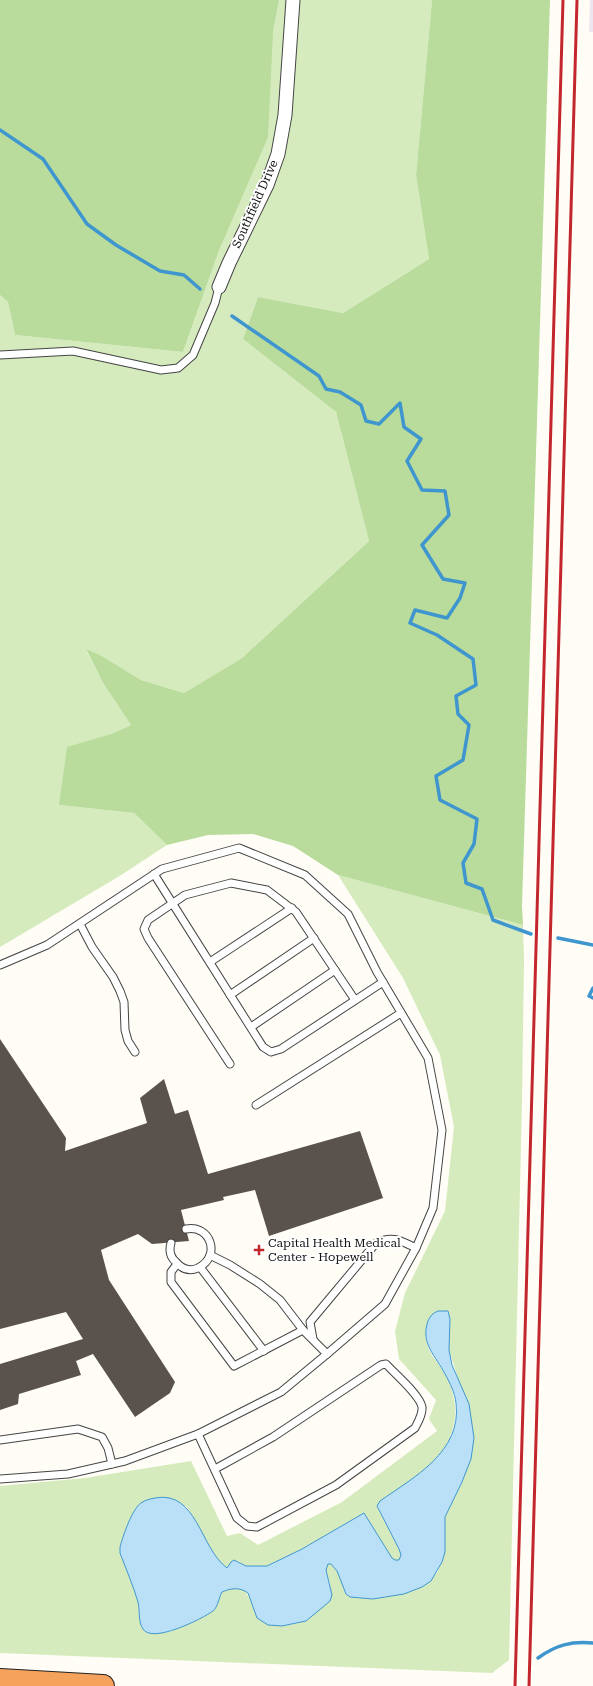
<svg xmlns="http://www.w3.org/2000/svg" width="593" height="1686" font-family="'Roboto Serif',serif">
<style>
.industrial{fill:#eee6ef}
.green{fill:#d5ebbd;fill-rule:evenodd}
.forest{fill:#b9dc9c}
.water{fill:#b9e0f7;stroke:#3f96cf}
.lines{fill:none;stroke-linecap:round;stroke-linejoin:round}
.stream{stroke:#3f96cf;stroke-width:3.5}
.building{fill:#5a524d}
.service-casing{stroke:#444;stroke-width:9}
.minor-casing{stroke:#444;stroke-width:15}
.motorway-casing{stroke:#222;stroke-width:24}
.service{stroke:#fff;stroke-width:7}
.minor{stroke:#fff;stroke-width:13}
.motorway{stroke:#f5a25d;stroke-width:22}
.rail{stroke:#c4262e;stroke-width:3}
.poi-dot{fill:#c4262e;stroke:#fff;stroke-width:1.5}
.labels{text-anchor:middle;stroke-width:4;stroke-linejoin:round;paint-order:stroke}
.street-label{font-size:12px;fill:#111;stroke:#fff}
.poi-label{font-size:12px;fill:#111;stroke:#fff;text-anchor:start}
</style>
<rect width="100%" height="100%" fill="#fffdf5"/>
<polygon class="industrial" points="590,0 593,0 593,32 589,32"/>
<g class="green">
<polygon points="279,0 432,0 416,175 429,259 343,313 258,297 243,339 336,412 369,541 242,658 184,693 141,680 102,656 86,650 103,683 131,725 111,734 59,805 134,813 167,845 118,877 0,947 0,295 8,302 15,335 183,352 220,248 273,33"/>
<path d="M338,875l185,50 1,36 -2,140 -13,559 -17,13 -492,-20v-167l85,-8 106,-17 36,75 13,-3 18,12 84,-43 95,-71 -8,-12 7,-19 -37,-41 -4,-28 10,-38 40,-82 9,-84 -14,-72 -37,-77zM438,1311h10l2,8 -1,31 8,25 14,84 -9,23 -17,35v35l-3,10 -5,11 -33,21 -31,5 -23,-2 -4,-3 -9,-23 -6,-7h-3l-2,6 4,13 -24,38c-11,3 -28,8 -39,3 -21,-9 -11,-49 -45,-32l-8,18 -14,9 -31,13 -22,1c-7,-6 -6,-14 -7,-23 -4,-19 -13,-39 -20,-57v-6l4,-11 62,-30c15,20 21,47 41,62l1,-2 10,-5 8,5h21l35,-17 62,-36 28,45 3,3h4l2,-6 -2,-6 -21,-40c17,-15 43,-33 58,-50 23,-25 25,-58 8,-87 -7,-11 -17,-20 -18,-34 -1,-8 6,-19 9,-26z"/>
</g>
<g class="forest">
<polygon points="0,0 279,0 273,33 268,137 220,248 183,352 15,335 8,302 0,295"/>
<polygon points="432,0 550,0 522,906 523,925 338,875 293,846 253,834 208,835 167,845 134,813 59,805 67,747 111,734 131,725 103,683 86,649 102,656 141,680 184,693 242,658 369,541 336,412 243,339 258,297 343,313 429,259 416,175"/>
</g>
<path class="water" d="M438,1311h10l2,8 -1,31 3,15 17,39 5,34 -3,21 -9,23 -17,35v35l-3,10 -11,19 -9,6 -18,7 -31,5 -23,-2 -4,-3 -9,-23 -6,-7h-3l-2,6 6,25 -2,6 -7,6 -17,14 -24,5 -14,-1 -11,-7 -9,-25c-8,-6 -17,-5 -26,-1 -3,5 -4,15 -9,19 -11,8 -61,33 -70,18 -5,-7 -3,-19 -5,-27 -5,-17 -12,-33 -18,-49v-6c3,-11 12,-38 21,-44 4,-3 9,-4 14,-5 42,-8 45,50 72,70l4,-6 3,-2 12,6h21l35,-17 62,-36 28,45 3,2h4l2,-5 -2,-6 -22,-43 3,-5c34,-24 82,-49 76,-98 -1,-10 -6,-20 -11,-29 -9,-18 -25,-30 -17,-53 2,-5 5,-8 10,-10z"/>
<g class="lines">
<g class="stream">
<polyline points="0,130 43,159 87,224 116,245 160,271 184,275 200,289"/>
<polyline points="232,316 319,376 326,389 340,392 361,405 366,421 379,424 400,403 404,427 421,439 407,461 422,490 445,491 449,515 422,545 443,579 465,583 460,598 447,618 415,610 410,623 437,635 473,659 476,685 456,696 458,714 469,725 463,760 436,776 440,800 477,819 474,844 463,863 466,883 482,889 493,920 531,934"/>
<polyline points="558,938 593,945"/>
<polyline points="593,988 589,996 593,998"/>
<path d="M538,1658c18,-13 33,-17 55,-15"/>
</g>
</g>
<polygon class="building" points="0,1039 66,1138 65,1151 147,1123 140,1098 164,1079 175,1114 188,1110 208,1174 360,1131 383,1198 269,1236 255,1190 223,1197 224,1200 181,1210 189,1241 152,1244 138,1234 101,1250 109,1280 175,1382 170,1393 135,1417 93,1354 76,1361 81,1375 19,1394 18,1404 0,1410 0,1364 83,1339 66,1312 0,1329"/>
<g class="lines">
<defs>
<g id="service">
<polyline points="0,355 73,351 161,370 178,368 193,355 215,303 219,287"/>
<polyline points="154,874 263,1047 271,1052 281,1049 383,982"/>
<polyline points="80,924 92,947 113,977 120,991 124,1002 125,1030 128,1041 135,1052"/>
<polyline points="210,962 292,908"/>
<polyline points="0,965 47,945 162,869 239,848 305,875 348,914 377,972 428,1058 442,1130 433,1208 416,1248 385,1304 327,1354 281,1392 198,1434 125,1461 68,1474 0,1479"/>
<polyline points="230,995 314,938"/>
<polyline points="251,1027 335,970"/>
<polyline points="230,1064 148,938 144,929 148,920 185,895 231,883 267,890 296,912 355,1000"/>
<polyline points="256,1105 401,1013"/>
<path d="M171,1243c-2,7 -1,14 5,19 6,7 13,10 22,6 24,-12 12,-44 -12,-39"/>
<polyline points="210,1255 230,1265 260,1284 280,1300 303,1330 327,1354"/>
<polyline points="177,1264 171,1272 171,1282 234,1366 303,1330"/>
<polyline points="200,1267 264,1351"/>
<path d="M313,1339l-3,-17 66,-79c17,-8 25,-2 40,5"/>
<path d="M198,1434l39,84 10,8 10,1 79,-42 79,-57c3,-6 8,-14 7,-21 -2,-12 -27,-33 -36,-43l-5,1 -108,72 -58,32"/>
<polyline points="0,1440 78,1429 102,1437 108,1448 112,1464"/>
</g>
<polyline id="minor" points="219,287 229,263 267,185 278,154 285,115 293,0"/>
<polyline id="motorway" points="0,1680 103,1686"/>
</defs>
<use href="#service" class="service-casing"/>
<use href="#minor" class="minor-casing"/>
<use href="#motorway" class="motorway-casing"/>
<use href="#service" class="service"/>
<use href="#minor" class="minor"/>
<use href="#motorway" class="motorway"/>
<g class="rail">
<polyline points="515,1686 563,0"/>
<polyline points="529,1686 577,0"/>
</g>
</g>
<path class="poi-dot" d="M257 1244h4v4h4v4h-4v4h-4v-4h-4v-4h4z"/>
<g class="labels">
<g class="street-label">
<text transform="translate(255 204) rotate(-66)" y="4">Southfield Drive</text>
</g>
<g class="poi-label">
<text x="268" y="1247">Capital Health Medical<tspan x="268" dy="14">Center - Hopewell</tspan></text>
</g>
</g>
</svg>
